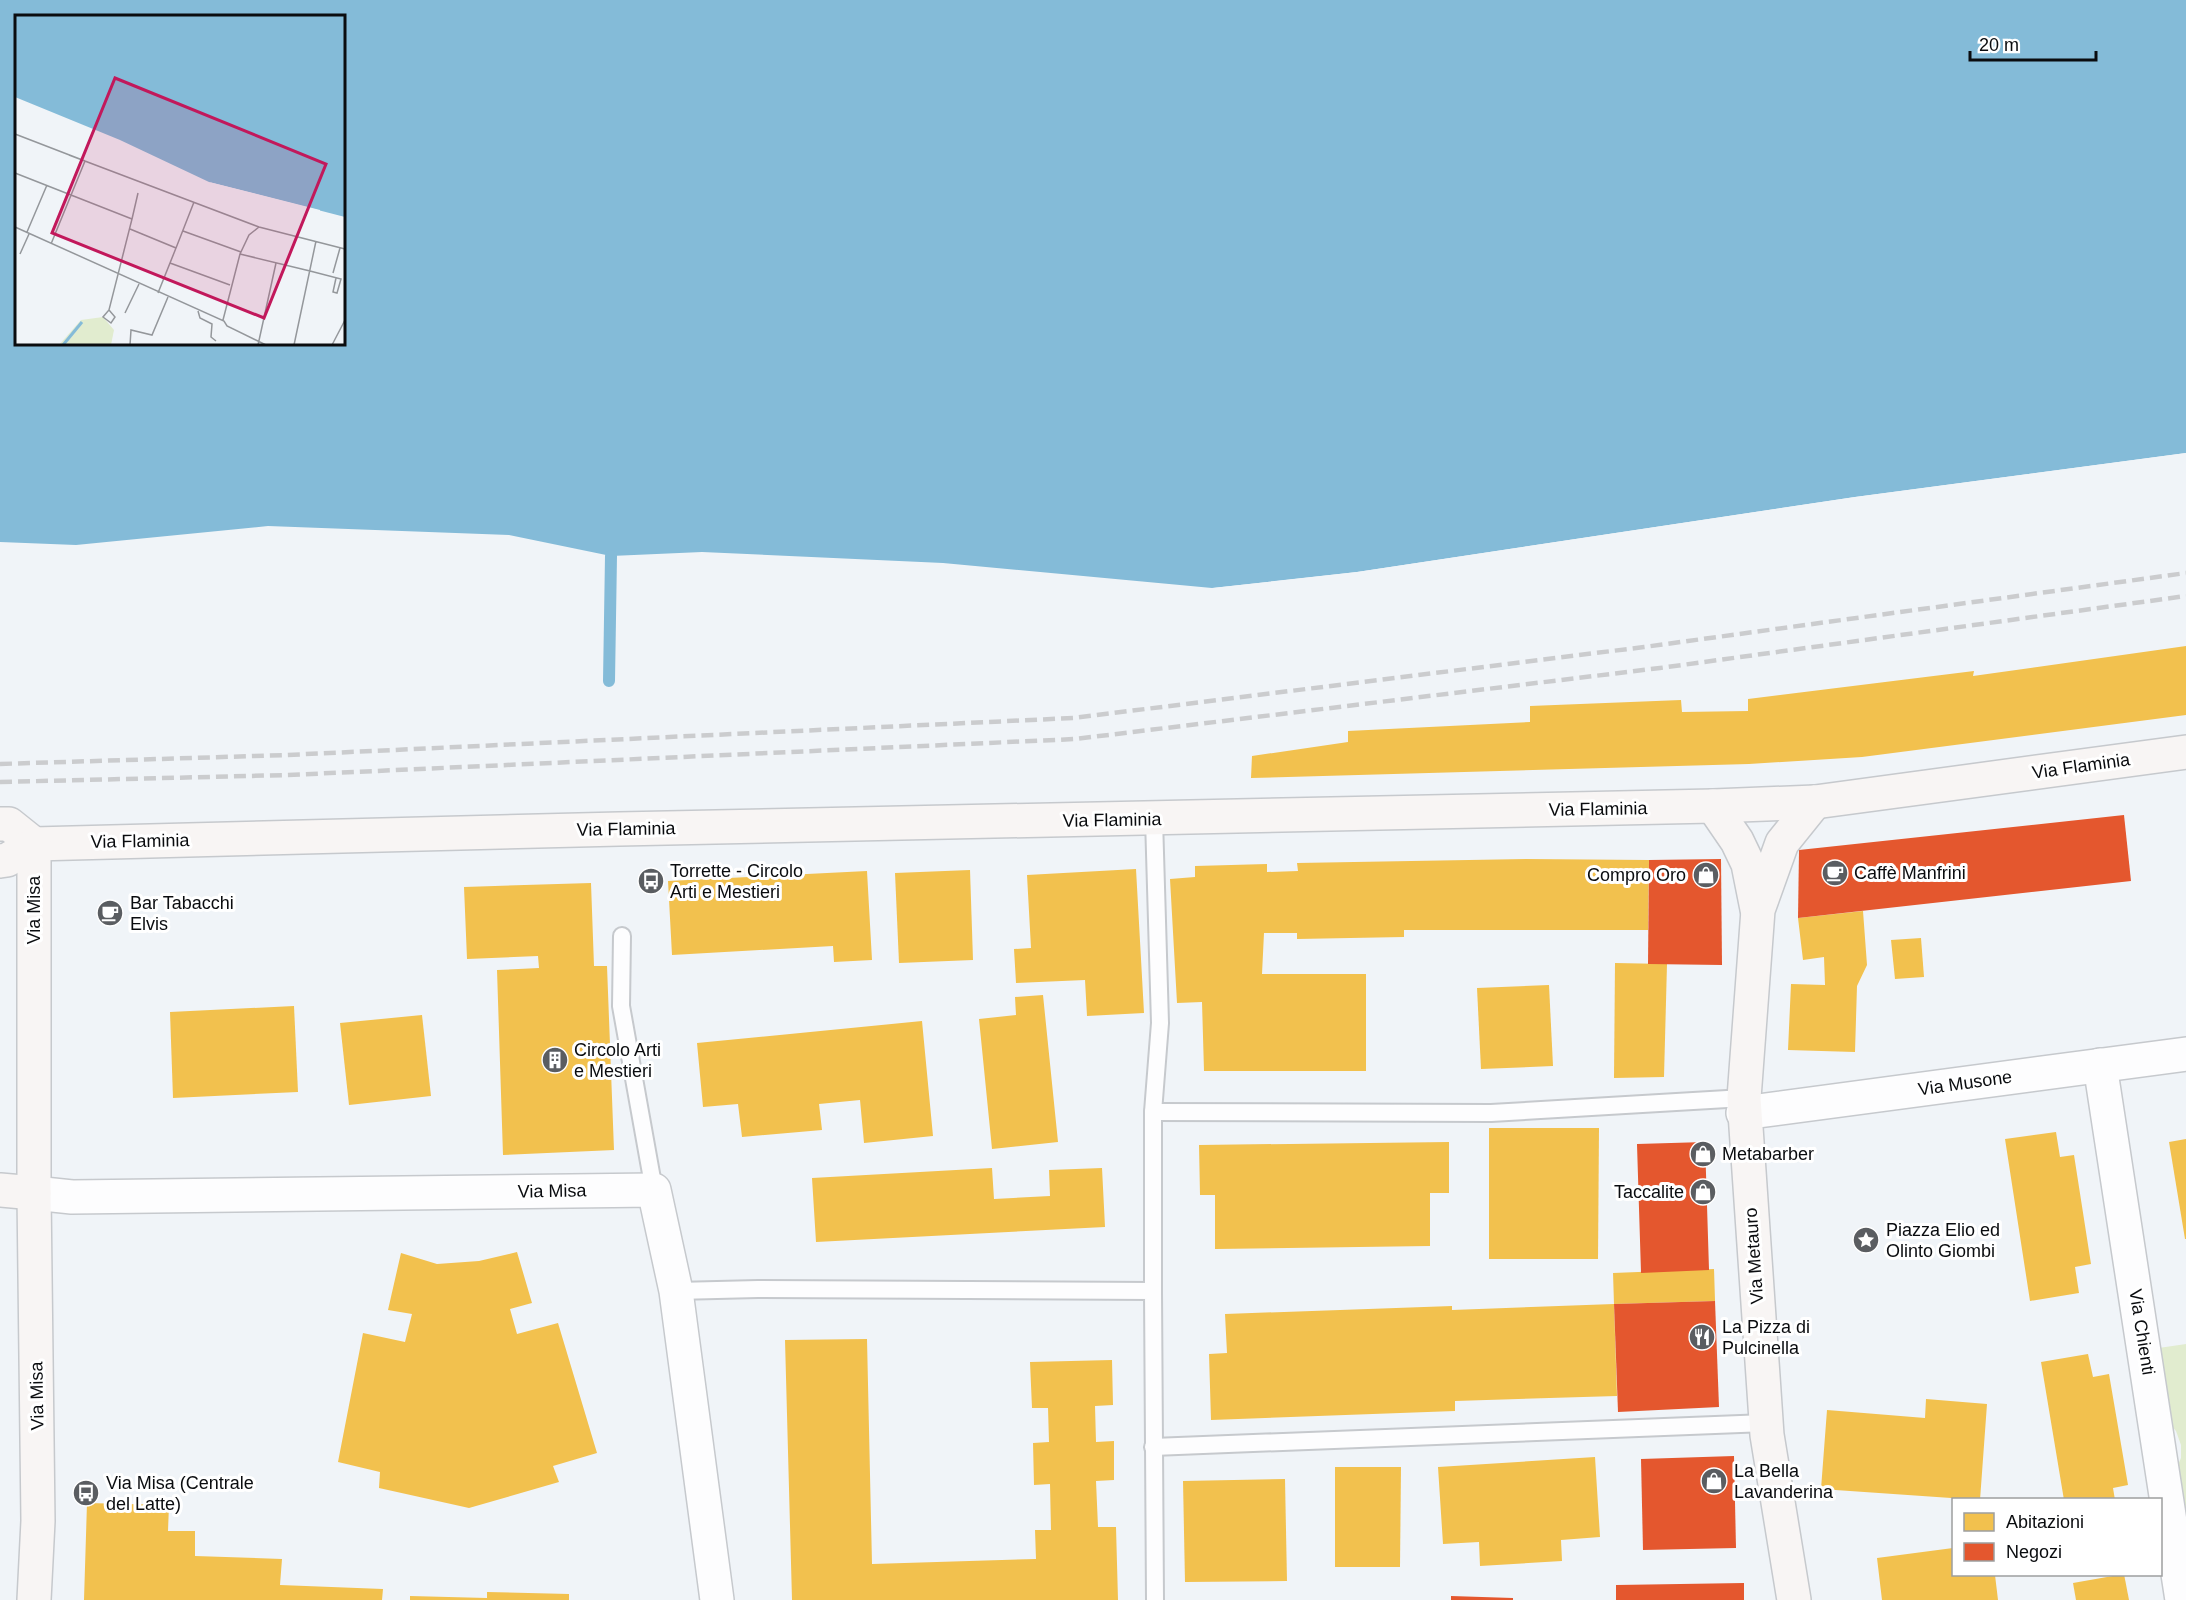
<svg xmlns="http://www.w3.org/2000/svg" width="2186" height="1600" font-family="Helvetica,sans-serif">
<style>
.green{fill:#e1eccf}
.water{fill:#84bbd8;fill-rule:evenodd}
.pier{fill:#f0f4f8}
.homes{fill:#f2c14e}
.shops{fill:#e4572e}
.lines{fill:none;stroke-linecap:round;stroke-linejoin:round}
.stream{stroke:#84bbd8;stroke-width:12}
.lane-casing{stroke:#c6c9cd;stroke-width:20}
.street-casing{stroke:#c6c9cd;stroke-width:36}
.secondary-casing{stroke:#c6c9cd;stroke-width:36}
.lane{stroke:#fdfdfe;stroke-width:16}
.street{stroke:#fdfdfe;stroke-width:33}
.secondary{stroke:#f8f5f4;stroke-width:33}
.rail{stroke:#cbccce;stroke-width:4.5;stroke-dasharray:12 6;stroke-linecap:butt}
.labels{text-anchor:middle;stroke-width:6;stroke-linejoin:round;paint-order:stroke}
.street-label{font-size:18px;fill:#0a0c0f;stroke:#fff}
.poi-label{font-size:18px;fill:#0a0c0f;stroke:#fff;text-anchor:start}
.inset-river{fill:none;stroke:#84bbd8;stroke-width:3}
.inset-road{fill:none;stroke:#94979b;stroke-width:1.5}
.view{fill:#c2185b;fill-opacity:0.15;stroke:#c2185b;stroke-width:3}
.inset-edge{fill:none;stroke:#0a0c0f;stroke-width:3}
</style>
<rect width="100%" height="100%" fill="#f0f4f8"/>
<polygon class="green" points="2186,1344 2186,1544 2175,1471 2181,1458 2181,1445 2176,1431 2167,1421 2145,1350"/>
<path class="water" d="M0,0h2186v453l-331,44 -498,75 -145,16 -269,-25 -241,-11 -91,4 -102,-21 -241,-9 -192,19 -76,-3zM16,16h328v328h-328z"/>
<polygon class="pier" points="2186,453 2186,456 1855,500 1357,575 1212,591 1213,588 1357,572 1855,497"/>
<g class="homes">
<polygon points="2186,646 2186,715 1862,757 1749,764 1251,778 1252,756 1348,742 1348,731 1530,722 1530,706 1681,700 1682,712 1748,711 1748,699 1974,671 1973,676"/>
<polygon points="1526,859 1649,860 1648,930 1404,930 1404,937 1297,939 1297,933 1264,933 1262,974 1366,974 1366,1071 1204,1071 1202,1002 1177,1003 1170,879 1195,877 1195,866 1267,864 1267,872 1298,871 1297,863"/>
<polygon points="1136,869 1144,1013 1087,1016 1085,980 1016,983 1014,949 1031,948 1027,875"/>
<polygon points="970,870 973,960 899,963 895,873"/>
<polygon points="867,871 872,960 834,962 833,946 672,955 668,881"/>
<polygon points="591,883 594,966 607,966 614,1150 503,1155 497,970 539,968 538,956 467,959 464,887"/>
<polygon points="1863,911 1867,965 1857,986 1855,1052 1788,1050 1791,984 1825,985 1824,957 1803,960 1798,918"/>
<polygon points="1921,938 1924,977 1895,979 1891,940"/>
<polygon points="1615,963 1667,964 1664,1077 1614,1078"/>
<polygon points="1549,985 1553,1066 1481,1069 1477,988"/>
<polygon points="1043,995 1058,1142 992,1149 979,1019 1016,1015 1015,997"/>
<polygon points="294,1006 298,1092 173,1098 170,1012"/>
<polygon points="422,1015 431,1096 349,1105 340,1023"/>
<polygon points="922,1021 933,1136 864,1143 860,1100 819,1104 822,1130 742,1137 738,1104 703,1107 697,1043"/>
<polygon points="1489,1128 1599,1128 1598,1259 1489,1259"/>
<polygon points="2056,1132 2060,1157 2074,1155 2091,1264 2075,1267 2079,1293 2030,1301 2005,1139"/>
<polygon points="2186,1139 2186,1239 2185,1239 2169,1142"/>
<polygon points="1449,1142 1449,1193 1430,1193 1430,1246 1215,1249 1215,1195 1200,1195 1199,1145"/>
<polygon points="992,1168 994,1199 1050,1196 1049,1170 1102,1168 1105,1227 816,1242 812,1178"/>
<polygon points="517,1252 532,1303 510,1309 517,1334 558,1323 597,1453 553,1466 559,1482 469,1508 379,1488 380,1472 338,1462 363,1333 405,1342 412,1314 388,1310 401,1253 437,1264 479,1261"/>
<polygon points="1714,1269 1715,1301 1614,1304 1613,1273"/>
<polygon points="1614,1304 1617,1396 1455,1401 1455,1411 1211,1420 1209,1354 1227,1353 1225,1314 1452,1306 1452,1310"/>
<polygon points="867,1339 872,1564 1036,1559 1035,1530 1051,1530 1050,1484 1034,1485 1033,1443 1049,1442 1048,1408 1032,1408 1030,1362 1112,1360 1113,1405 1095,1406 1096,1442 1114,1441 1114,1480 1096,1481 1098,1527 1116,1527 1118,1600 792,1600 785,1340"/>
<polygon points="2088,1354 2093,1377 2109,1374 2128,1485 2113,1488 2115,1500 2064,1500 2041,1362"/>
<polygon points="1926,1399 1987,1404 1980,1500 1821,1489 1827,1410 1925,1418"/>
<polygon points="1595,1457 1600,1537 1561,1540 1562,1561 1480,1566 1479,1542 1443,1544 1438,1467"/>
<polygon points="1335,1467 1401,1467 1400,1567 1335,1567"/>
<polygon points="1285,1479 1287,1581 1185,1582 1183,1481"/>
<polygon points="87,1503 169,1505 168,1531 195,1531 195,1556 282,1559 280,1585 383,1589 382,1600 84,1600"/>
<polygon points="1953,1548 1953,1575 1995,1575 1998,1600 1882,1600 1877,1558"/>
<polygon points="2124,1574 2129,1600 2076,1600 2073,1583"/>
<polygon points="487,1592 569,1594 569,1600 410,1600 410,1596 487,1598"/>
</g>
<g class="shops">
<polygon points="2124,815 2131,881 1798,918 1799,850"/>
<polygon points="1721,859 1722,965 1648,964 1649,860"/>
<polygon points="1705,1142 1709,1270 1641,1273 1637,1144"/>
<polygon points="1715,1301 1719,1407 1618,1412 1614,1304"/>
<polygon points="1734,1456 1736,1548 1643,1550 1641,1459"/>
<polygon points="1744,1583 1744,1600 1616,1600 1616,1585"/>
<polygon points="1451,1596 1513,1598 1513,1600 1451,1600"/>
</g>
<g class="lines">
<polyline class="stream" points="609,681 611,556"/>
<defs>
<g id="lane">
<polyline points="622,936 621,1006 654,1190"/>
<polyline points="1153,1112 1491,1113 1744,1098"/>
<polyline points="676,1291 758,1289 1153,1291 1155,1600"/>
<polyline points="1153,1291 1153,1112 1160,1023 1154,819"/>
<polyline points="1153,1447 1766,1423"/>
</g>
<g id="street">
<polyline points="2100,1065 2182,1600"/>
<polyline points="1743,1113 2186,1054"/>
<polyline points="34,1193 72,1197 654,1190 676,1291 717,1600"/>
</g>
<g id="secondary">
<polyline points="1713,806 1737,841 1748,864 1757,909"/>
<polyline points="0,824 9,824 34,844"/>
<polyline points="0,861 7,860 34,844 619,829 1713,806 1815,802 2186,752"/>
<polyline points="0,1190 34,1193"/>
<polyline points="34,1600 38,1521 34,1193 34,844"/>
<polyline points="1794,1600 1767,1435 1744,1098 1758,910 1782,843 1815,802"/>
</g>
</defs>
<use href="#lane" class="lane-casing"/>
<use href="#street" class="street-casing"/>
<use href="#secondary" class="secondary-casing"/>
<use href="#lane" class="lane"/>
<use href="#street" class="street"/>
<use href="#secondary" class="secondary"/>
<g class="rail">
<polyline points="0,764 287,755 1073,718 1644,647 2186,573"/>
<polyline points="0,782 288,775 1075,739 1660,668 2186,596"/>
</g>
</g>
<defs>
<symbol id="cafe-disc" viewBox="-11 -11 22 22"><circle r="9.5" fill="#5a5d61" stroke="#fff"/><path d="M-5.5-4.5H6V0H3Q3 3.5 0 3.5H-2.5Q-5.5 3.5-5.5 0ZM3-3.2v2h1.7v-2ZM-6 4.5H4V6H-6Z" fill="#fff"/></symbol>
<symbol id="shop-disc" viewBox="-11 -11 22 22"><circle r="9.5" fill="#5a5d61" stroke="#fff"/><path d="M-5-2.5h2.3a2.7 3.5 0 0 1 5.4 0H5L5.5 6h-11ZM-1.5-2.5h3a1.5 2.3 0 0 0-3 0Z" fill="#fff"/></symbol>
<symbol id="bus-disc" viewBox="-11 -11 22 22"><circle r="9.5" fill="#5a5d61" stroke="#fff"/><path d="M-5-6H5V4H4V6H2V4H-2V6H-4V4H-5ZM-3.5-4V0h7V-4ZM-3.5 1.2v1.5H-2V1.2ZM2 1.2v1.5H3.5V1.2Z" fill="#fff"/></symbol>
<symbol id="building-disc" viewBox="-11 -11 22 22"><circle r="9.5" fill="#5a5d61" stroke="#fff"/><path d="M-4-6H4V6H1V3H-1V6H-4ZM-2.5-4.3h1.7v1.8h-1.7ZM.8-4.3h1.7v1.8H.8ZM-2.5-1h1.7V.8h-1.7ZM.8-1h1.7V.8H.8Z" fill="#fff"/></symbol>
<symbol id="sight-disc" viewBox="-11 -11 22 22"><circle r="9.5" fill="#5a5d61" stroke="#fff"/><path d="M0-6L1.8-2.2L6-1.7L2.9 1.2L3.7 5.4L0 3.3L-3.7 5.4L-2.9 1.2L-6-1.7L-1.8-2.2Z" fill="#fff"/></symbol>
<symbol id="restaurant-disc" viewBox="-11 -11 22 22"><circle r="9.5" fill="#5a5d61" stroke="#fff"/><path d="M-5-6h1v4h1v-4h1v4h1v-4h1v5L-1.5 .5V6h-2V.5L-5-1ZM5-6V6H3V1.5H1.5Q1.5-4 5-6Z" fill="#fff"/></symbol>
</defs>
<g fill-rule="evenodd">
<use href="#cafe-disc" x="1820" y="858" width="30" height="30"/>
<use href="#shop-disc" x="1691" y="860" width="30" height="30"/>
<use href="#bus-disc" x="636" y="866" width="30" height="30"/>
<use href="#cafe-disc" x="95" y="898" width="30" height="30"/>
<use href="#building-disc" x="540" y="1045" width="30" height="30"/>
<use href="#shop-disc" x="1688" y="1139" width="30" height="30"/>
<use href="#shop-disc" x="1688" y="1177" width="30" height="30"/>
<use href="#sight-disc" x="1851" y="1225" width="30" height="30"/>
<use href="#restaurant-disc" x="1687" y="1322" width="30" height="30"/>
<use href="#shop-disc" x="1699" y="1466" width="30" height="30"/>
<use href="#bus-disc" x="71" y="1478" width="30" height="30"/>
</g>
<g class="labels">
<g class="street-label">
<text transform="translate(2081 766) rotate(-8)" y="6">Via Flaminia</text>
<text transform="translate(1598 809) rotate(-1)" y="6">Via Flaminia</text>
<text transform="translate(1112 820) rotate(-1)" y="6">Via Flaminia</text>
<text transform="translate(626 829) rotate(-1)" y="6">Via Flaminia</text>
<text transform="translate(140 841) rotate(-1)" y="6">Via Flaminia</text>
<text transform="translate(34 910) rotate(-90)" y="6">Via Misa</text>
<text transform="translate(1965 1083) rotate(-8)" y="6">Via Musone</text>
<text transform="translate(552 1191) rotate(-1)" y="6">Via Misa</text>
<text transform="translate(1754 1256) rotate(-94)" y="6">Via Metauro</text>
<text transform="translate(2142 1332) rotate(81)" y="6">Via Chienti</text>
<text transform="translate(37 1396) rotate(-91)" y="6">Via Misa</text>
</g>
<g class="poi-label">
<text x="670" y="877">Torrette - Circolo<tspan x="670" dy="21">Arti e Mestieri</tspan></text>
<text x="1854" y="879">Caffè Manfrini</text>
<text x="1686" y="881" text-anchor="end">Compro Oro</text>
<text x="130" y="909">Bar Tabacchi<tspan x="130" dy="21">Elvis</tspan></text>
<text x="574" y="1056">Circolo Arti<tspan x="574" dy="21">e Mestieri</tspan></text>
<text x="1722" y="1160">Metabarber</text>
<text x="1684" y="1198" text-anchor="end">Taccalite</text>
<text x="1886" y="1236">Piazza Elio ed<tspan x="1886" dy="21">Olinto Giombi</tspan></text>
<text x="1722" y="1333">La Pizza di<tspan x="1722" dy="21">Pulcinella</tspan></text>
<text x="1734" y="1477">La Bella<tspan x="1734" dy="21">Lavanderina</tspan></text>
<text x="106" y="1489">Via Misa (Centrale<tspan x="106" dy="21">del Latte)</tspan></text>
</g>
</g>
<g transform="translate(15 15)">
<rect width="330" height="330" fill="#f0f4f8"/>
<path d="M88,302l11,13 -3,15h-52l22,-25z" fill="#e1eccf"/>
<path d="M0,0h330v202l-136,-35 -89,-42 -105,-43z" fill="#84bbd8"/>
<path d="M194,167l111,28v3l-97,-24z" fill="#f0f4f8"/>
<path class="inset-river" d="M48,330l19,-23"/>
<path class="inset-road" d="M0,119l70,27M54,140l190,72 86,22M0,158l117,46 -23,91 -6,7 8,6 4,-6 -6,-7M117,204l6,-26M0,212l209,94 3,5 39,19M115,214l46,19 -18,45M168,216l58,21M12,217l20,-47M36,229l34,-83M161,233l18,-46M5,239l9,-20M225,239l70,17 31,8 -4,14 -4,-1 3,-14M155,248l60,22M318,258l7,-25M183,296l2,7 12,6 -1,13 5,4M110,298l14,-29M208,305l17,-66 9,-19 10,-8M115,330l1,-15 21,5 16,-38M243,330l18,-82M279,330l22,-104M317,330l13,-25"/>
<path class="view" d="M100,63l211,86 -62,154 -212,-85z"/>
<rect width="330" height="330" class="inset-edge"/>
</g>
<rect x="1952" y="1498" width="210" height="78" fill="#ffffff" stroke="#9d9e9f" stroke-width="1.5"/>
<rect x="1964" y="1513" width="30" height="18" fill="#f2c14e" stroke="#9d9e9f" stroke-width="1.5"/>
<text x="2006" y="1528" font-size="18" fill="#0a0c0f">Abitazioni</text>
<rect x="1964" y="1543" width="30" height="18" fill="#e4572e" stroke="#9d9e9f" stroke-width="1.5"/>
<text x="2006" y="1558" font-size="18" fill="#0a0c0f">Negozi</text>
<path d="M1970 51v9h126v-9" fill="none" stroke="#0a0c0f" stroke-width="3"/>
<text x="1979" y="51" font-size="18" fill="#0a0c0f" stroke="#ffffff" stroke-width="4.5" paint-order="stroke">20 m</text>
</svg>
